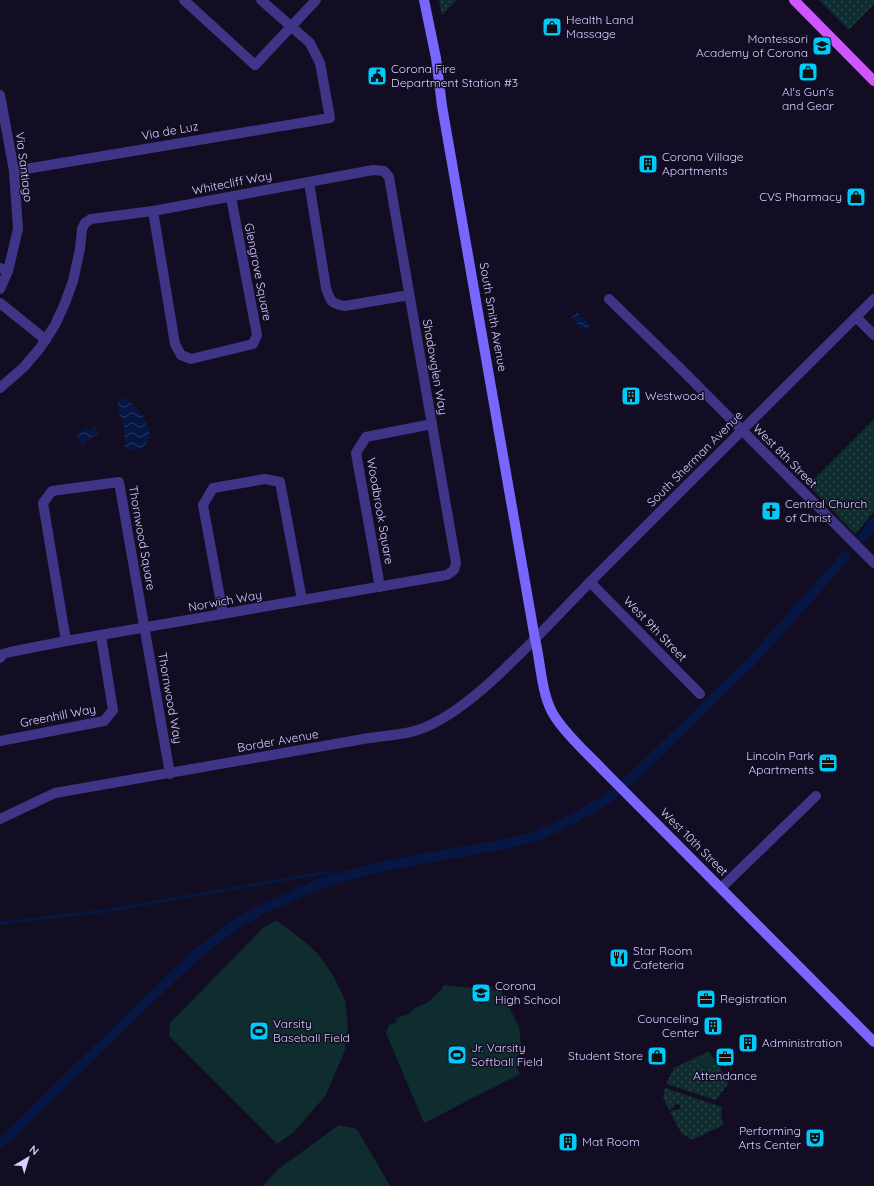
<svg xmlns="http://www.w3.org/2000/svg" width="874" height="1186" font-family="Quicksand,sans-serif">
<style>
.grass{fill:url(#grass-dots)}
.green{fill:#0f2c2e}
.water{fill:url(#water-waves)}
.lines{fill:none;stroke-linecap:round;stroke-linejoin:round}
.stream{stroke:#071743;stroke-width:3}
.canal{stroke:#071743;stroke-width:10}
.minor{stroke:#3f3586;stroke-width:10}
.tertiary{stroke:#3f3586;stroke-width:10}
.secondary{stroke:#7866ff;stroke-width:10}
.primary{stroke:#cf56ff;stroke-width:10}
.labels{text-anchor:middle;stroke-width:3;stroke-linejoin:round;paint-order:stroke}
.poi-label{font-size:12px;fill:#d9cfff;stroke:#130d24;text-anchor:start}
.street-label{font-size:12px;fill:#d9cfff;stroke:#130d24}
</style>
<defs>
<pattern id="grass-dots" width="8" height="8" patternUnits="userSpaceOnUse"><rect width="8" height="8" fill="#0f2c2e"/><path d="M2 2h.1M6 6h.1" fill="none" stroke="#314a4d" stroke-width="1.8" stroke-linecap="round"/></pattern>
<pattern id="water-waves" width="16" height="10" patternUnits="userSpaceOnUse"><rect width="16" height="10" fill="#071743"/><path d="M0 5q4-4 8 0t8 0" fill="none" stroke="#2b385f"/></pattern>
</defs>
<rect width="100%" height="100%" fill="#130d24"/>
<g class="grass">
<polygon points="439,0 457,0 442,15"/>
<polygon points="819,0 874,0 874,4 849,30"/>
<polygon points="874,419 874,512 855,534 808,485"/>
<path d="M697,1057c-1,5 3,8 7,10l14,-4 10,21 -12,16 -50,-16 8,-16z"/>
<polygon points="665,1088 722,1107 721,1116 723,1125 692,1140 687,1136 682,1134 670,1112 674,1110 678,1110 680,1108 680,1105 675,1104 673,1108 669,1110 663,1097"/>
</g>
<g class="green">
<polygon points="276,920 305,942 317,953 334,977 345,1000 348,1026 345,1050 326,1095 293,1133 277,1144 169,1036 170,1023 263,928"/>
<polygon points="444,985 501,991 519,1027 522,1053 516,1057 519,1063 516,1066 520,1074 424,1123 386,1033 389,1025 397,1022 395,1019 410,1013 415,1008 427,1003 441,990"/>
<path d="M709,1051l7,11 -1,2c-8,3 -14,5 -19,-5l1,-2z"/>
<polygon points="339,1125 357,1129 390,1186 263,1186 277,1170"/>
</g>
<g class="water">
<polygon points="577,312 590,325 584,331 571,318"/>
<path d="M121,398c17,1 44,45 17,51 -5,1 -8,2 -12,0l-1,-3c-1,-6 0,-14 -1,-20 -2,-10 -11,-19 -3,-28z"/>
<polygon points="95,426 99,433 82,444 76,434 88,427 89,430"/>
</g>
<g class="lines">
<polyline class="stream" points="0,923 105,911 321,873 349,876"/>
<g class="canal">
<polyline points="863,537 874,523"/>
<polyline points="0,1144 191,959 230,928 260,910 322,883 379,867 494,846 531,838 557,827 583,813 607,799 635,775 752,661 846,556"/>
</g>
<g class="minor">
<polyline points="184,0 255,65 316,0"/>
<polyline points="14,171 330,118 320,63 310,43 261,0"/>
<path d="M309,182l17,106c4,12 5,16 19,18l64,-11"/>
<polyline points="153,211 175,344 181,355 191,359 253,344 257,335 231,197"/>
<polyline points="0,268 8,271"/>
<polyline points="609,299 680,368 874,563"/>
<polyline points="0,303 46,340"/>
<polyline points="856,317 874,335"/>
<polyline points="0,388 24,367 40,348 55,325 65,303 73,281 80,249 82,229 85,223 91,219 153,211 373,170 384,171 389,177 456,563 454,570 447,575 66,641 10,652 3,654 0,658"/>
<polyline points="590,582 700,694"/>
<polyline points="380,587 356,453 366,437 432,424"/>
<polyline points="223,614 203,505 213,488 265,479 280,482 302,600"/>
<polyline points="535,639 590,582 681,491 874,299"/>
<polyline points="66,641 43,503 52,491 119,482 170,774"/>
<polyline points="0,741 104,721 113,710 101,636"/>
<polyline points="721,888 816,796"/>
</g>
<g class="tertiary">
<polyline points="0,95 14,171 18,229 8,271 0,289"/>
<path d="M0,819l55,-26 314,-55c14,-2 28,-3 42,-6 43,-10 93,-62 124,-93"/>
</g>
<path class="secondary" d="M424,0l12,58 6,48 93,533c6,24 6,57 20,78 13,20 33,37 49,54l270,271"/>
<polyline class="primary" points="794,0 874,81"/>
</g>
<defs>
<symbol id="shop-square" viewBox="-11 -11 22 22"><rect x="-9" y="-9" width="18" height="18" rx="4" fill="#00cafa" stroke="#130d24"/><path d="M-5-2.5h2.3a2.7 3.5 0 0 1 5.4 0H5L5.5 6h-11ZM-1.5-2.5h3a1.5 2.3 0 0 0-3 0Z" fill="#111"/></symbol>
<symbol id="school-square" viewBox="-11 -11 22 22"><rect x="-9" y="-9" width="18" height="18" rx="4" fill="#00cafa" stroke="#130d24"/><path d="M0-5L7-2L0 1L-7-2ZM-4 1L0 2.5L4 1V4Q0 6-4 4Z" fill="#111"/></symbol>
<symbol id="civic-square" viewBox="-11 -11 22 22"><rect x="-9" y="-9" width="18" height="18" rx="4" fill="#00cafa" stroke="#130d24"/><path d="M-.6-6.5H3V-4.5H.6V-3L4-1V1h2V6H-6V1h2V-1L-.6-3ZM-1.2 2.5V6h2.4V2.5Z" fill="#111"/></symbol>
<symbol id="building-square" viewBox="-11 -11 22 22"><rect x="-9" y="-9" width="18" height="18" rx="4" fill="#00cafa" stroke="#130d24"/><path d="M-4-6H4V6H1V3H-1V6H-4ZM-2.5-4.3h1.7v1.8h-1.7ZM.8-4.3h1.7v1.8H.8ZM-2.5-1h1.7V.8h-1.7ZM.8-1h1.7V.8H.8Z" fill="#111"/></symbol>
<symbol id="church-square" viewBox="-11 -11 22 22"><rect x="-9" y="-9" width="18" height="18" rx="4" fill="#00cafa" stroke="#130d24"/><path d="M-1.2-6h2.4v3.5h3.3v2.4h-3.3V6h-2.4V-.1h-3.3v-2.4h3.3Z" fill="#111"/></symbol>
<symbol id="office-square" viewBox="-11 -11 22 22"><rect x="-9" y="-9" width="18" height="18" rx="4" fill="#00cafa" stroke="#130d24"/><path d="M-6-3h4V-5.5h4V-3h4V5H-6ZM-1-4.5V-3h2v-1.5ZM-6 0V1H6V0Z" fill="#111"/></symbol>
<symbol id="restaurant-square" viewBox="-11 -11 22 22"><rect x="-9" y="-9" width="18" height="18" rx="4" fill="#00cafa" stroke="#130d24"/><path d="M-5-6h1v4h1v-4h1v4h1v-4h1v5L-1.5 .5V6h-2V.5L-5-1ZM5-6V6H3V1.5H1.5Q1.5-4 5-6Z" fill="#111"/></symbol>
<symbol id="stadium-square" viewBox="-11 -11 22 22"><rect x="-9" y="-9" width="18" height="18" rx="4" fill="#00cafa" stroke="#130d24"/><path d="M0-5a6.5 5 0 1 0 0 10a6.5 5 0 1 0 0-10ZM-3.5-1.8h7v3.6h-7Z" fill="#111"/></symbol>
<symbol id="theatre-square" viewBox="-11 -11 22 22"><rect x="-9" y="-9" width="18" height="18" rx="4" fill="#00cafa" stroke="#130d24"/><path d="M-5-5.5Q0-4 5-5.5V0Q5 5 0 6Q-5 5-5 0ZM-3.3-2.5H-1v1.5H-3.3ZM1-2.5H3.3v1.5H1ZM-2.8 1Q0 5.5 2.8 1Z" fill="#111"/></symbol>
</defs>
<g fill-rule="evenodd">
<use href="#shop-square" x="541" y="16" width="22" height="22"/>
<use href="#school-square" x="811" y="35" width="22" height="22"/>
<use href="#shop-square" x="797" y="61" width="22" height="22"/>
<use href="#civic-square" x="366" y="65" width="22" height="22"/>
<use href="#building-square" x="637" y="153" width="22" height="22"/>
<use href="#shop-square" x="845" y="186" width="22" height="22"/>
<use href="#building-square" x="620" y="385" width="22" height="22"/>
<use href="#church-square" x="760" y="500" width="22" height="22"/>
<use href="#office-square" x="817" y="752" width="22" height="22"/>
<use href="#restaurant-square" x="608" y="947" width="22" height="22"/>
<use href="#school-square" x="470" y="982" width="22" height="22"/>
<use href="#office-square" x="695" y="988" width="22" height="22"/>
<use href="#building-square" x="702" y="1015" width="22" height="22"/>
<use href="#stadium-square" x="248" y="1020" width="22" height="22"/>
<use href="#building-square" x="737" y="1032" width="22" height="22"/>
<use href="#stadium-square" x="446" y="1044" width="22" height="22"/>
<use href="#shop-square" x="646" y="1045" width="22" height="22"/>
<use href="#office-square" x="714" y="1046" width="22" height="22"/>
<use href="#theatre-square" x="804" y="1127" width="22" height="22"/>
<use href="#building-square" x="557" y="1131" width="22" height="22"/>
</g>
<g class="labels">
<g class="poi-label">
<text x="566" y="24">Health Land<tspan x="566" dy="14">Massage</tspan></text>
<text x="808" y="43" text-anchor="end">Montessori<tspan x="808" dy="14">Academy of Corona</tspan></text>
<text x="391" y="73">Corona Fire<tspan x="391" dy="14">Department Station #3</tspan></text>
<text x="808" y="96" text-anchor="middle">Al's Gun's<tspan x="808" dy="14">and Gear</tspan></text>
<text x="662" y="161">Corona Village<tspan x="662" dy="14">Apartments</tspan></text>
<text x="842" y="201" text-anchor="end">CVS Pharmacy</text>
<text x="645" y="400">Westwood</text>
<text x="785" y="508">Central Church<tspan x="785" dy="14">of Christ</tspan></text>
<text x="814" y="760" text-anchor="end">Lincoln Park<tspan x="814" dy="14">Apartments</tspan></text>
<text x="633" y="955">Star Room<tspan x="633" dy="14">Cafeteria</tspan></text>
<text x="495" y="990">Corona<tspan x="495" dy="14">High School</tspan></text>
<text x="720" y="1003">Registration</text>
<text x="699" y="1023" text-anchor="end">Counceling<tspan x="699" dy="14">Center</tspan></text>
<text x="273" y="1028">Varsity<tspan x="273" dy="14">Baseball Field</tspan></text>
<text x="762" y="1047">Administration</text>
<text x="471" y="1052">Jr. Varsity<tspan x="471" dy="14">Softball Field</tspan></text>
<text x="643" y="1060" text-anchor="end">Student Store</text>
<text x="725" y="1080" text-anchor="middle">Attendance</text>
<text x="801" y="1135" text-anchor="end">Performing<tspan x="801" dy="14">Arts Center</tspan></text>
<text x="582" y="1146">Mat Room</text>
</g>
<g class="street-label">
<text transform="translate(170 131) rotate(-10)" y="4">Via de Luz</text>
<text transform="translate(24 167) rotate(83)" y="4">Via Santiago</text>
<text transform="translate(232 183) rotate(-11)" y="4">Whitecliff Way</text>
<text transform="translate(258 272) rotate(79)" y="4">Glengrove Square</text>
<text transform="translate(493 317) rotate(80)" y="4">South Smith Avenue</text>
<text transform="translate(435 367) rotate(80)" y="4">Shadowglen Way</text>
<text transform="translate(785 456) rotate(45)" y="4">West 8th Street</text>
<text transform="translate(695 459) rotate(-45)" y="4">South Sherman Avenue</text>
<text transform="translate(380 511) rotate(80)" y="4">Woodbrook Square</text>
<text transform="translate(142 538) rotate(80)" y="4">Thornwood Square</text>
<text transform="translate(225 601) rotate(-10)" y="4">Norwich Way</text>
<text transform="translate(655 629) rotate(46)" y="4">West 9th Street</text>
<text transform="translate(170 698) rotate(80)" y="4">Thornwood Way</text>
<text transform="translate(58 716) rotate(-11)" y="4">Greenhill Way</text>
<text transform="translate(278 741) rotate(-10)" y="4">Border Avenue</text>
<text transform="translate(694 842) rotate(45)" y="4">West 10th Street</text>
</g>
</g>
<g transform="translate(28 1158) rotate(38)" stroke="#130d24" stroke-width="3" paint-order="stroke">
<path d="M0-3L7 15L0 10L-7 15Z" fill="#d9cfff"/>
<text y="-6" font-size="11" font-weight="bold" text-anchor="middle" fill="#d9cfff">N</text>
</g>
</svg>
